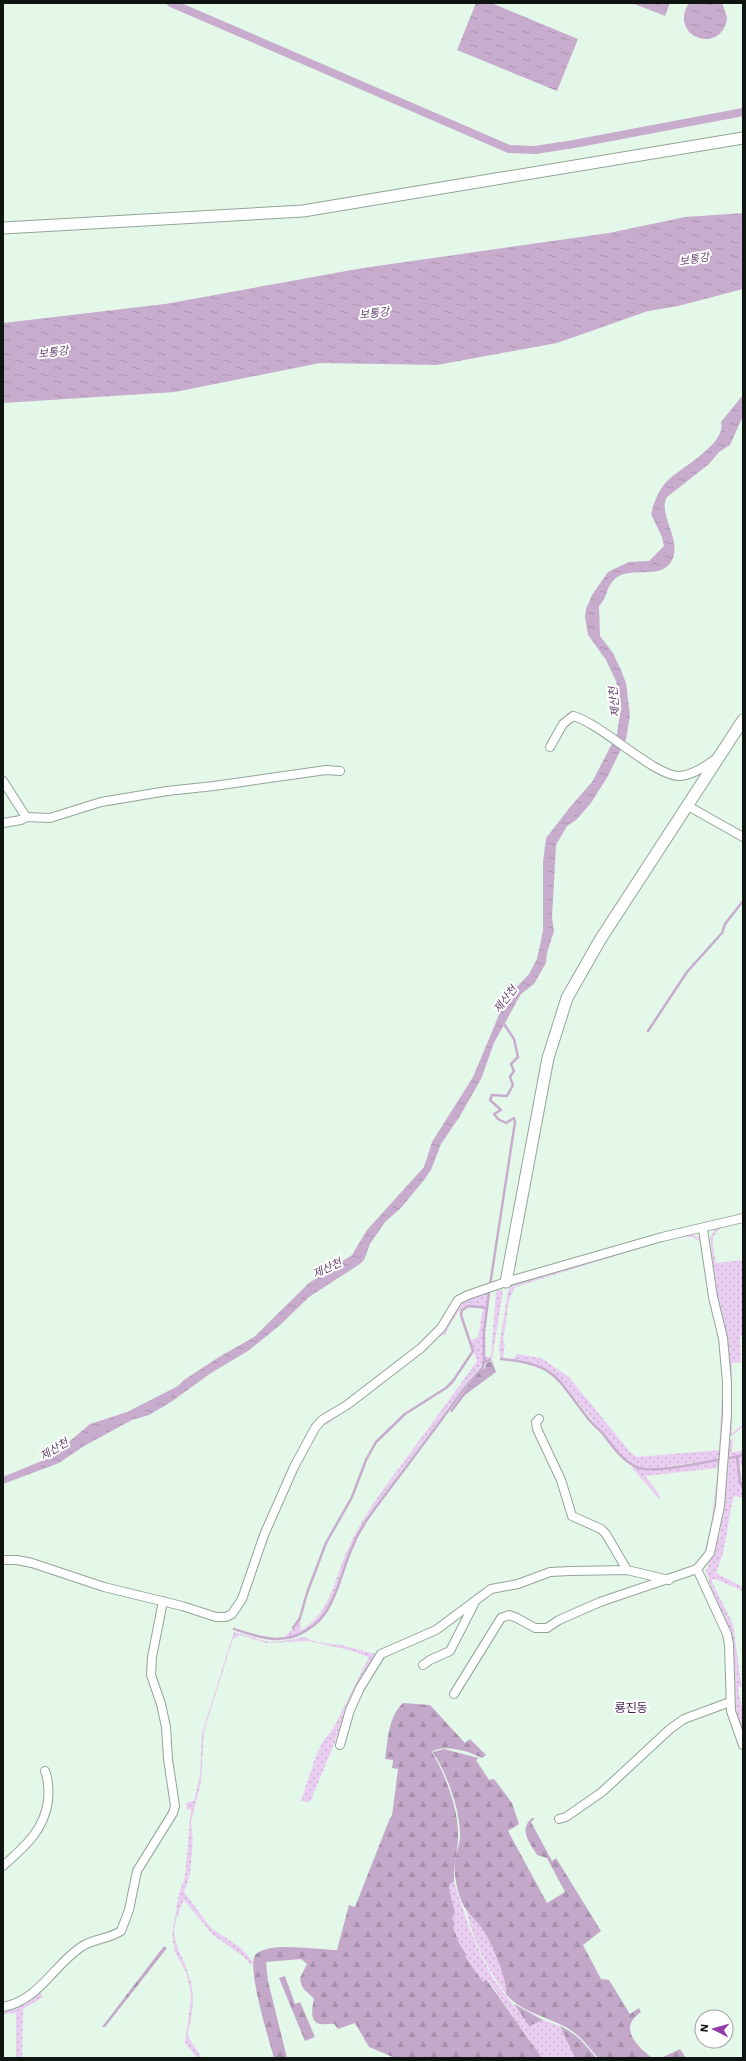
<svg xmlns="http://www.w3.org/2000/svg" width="746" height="2061" font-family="'Work Sans','Noto Sans KR',sans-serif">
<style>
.grass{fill:url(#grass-dots)}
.forest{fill:url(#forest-firs)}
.water{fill:url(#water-ripples)}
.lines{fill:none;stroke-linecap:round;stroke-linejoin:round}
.stream{stroke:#c8acce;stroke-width:2.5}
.canal{stroke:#c8acce;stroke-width:8}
.street-casing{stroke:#93a597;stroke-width:10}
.secondary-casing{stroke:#93a597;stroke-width:13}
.street{stroke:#fff;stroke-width:8}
.secondary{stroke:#fff;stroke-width:11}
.labels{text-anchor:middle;stroke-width:4;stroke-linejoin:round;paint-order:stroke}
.water-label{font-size:11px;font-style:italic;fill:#643f6d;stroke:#fff}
.quarter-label{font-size:12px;fill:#451b4f;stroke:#fff}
</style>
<defs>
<pattern id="grass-dots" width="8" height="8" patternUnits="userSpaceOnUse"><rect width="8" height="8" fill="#eacef1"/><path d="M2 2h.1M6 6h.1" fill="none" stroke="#c8b0ce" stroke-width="1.8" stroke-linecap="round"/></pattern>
<pattern id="forest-firs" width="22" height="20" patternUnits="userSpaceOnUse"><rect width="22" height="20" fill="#c3a8ca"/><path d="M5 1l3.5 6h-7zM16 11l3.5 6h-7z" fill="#a690ac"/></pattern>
<pattern id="water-ripples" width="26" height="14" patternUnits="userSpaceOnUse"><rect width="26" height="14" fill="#c8acce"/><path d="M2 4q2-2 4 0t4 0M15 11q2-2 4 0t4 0" fill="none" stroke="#ab93b0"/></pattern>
</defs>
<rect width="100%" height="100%" fill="#e4f8e9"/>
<g class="grass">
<path d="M722,1227c-15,10 -8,21 -6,36l27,-3v75l-3,1 1,26 -9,1v70l11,-9v3l-14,11 -12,-142 -7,-57 5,-11z"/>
<polygon points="689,1233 698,1237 703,1241 720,1337 725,1382 721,1459 656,1468 641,1468 636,1466 618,1453 563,1383 549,1370 541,1366 512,1360 517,1354 541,1358 569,1377 630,1452 637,1457 719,1450 723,1379 720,1349 700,1242 693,1237 677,1237 515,1287 509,1300 503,1342 505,1343 503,1359 500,1357 499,1347 508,1290 511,1285 527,1279"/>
<polygon points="501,1290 503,1291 492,1359 485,1361 485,1357 490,1357 491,1355 496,1291"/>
<path d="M489,1291l-3,17c-5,-1 -10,-3 -16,-3 -13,2 -19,20 -25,30l-6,1 -111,88 -7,1 -12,20 -33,70 -32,91h-2l25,-73 40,-88 10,-17 6,-7 20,-12 66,-48 32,-28 13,-23 9,-10z"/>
<path d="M483,1308l3,1 -3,23 1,31 -18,21 -100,134 -16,31 -19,52 -10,17 -7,7 -11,7 -21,7 12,-11 6,-10 1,13c31,-21 32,-49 46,-80 15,-35 38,-64 60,-94 24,-32 47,-64 70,-96l-7,-20 8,-4z"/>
<path d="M733,1438l-1,14 11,-1v4l-13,2h6l7,41 -9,-2c-7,25 -7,53 -18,77l27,14v4l-28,-12 -3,1v2l21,42 8,59h2v2l-5,3 5,23v24l-8,-18 -3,-62 -26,-84 14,-37 6,-50 3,-43z"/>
<polygon points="743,1456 743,1462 740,1467 743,1488 739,1473 737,1457"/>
<path d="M720,1461c-1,21 -2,73 -15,89l6,-25 7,-57 -73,8 14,18 1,6 -28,-32 1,-2c18,8 66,-2 87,-5z"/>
<path d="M234,1632l35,10 14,-1 22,-4 11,5 25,3 34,9 -17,33 -48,115 -9,-1 15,-45 6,-13 12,-16 35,-70 -20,-7 -41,-9 -42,2 -26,-8 -7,4 -29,92 -3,51 -10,40 2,18 -3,34 -6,18 27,36 30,20 12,14 -1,4 -9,-10 -30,-21 -29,-35c-4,10 -10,22 -10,32 1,15 10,27 14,41 8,21 5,38 0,60l1,5 13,20h-5l-12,-15 6,-44 -1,-11 -4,-16 -11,-20 -3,-17 7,-42 6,-16 6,-68 -4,1 -1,-7 8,-2 6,-27 2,-41z"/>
<polygon points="454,1882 469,1927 481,1956 494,1980 529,2025 543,2020 560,2026 575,2058 542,2058 487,1979 483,1982 465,1956 467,1954 459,1943 453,1927 455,1924 452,1918 455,1913 449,1888 450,1884"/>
<path d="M466,1910c5,6 11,11 15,17 9,11 27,54 25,67 -19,-25 -33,-53 -40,-84z"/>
<polygon points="40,1992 43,1997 23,2009 22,2058 16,2058 16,2013 3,2014 3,2010 17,2007"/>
</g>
<g class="forest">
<polygon points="492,1361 496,1372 465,1395 452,1412 450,1411 478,1372 485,1368 486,1363"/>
<path d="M403,1703l27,2 35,38 5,-4 16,16 -4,3c-11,-6 -39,-15 -50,-6 13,22 27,58 26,84 0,16 -5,30 -4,46l-4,2 -1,4 6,25 -3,5 3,6 -2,3 6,16 8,12 -2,1 18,26 3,-3 56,79h-147l-26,-11 -14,-24 -17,6 -4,-5c-4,-1 -9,1 -13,0 -12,-1 -9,-17 -7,-25 -7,-9 -12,-7 -14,-21l7,-14 -6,-5 -35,3 2,19 19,77h-13c-4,-15 -29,-94 -18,-104 14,-13 63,-4 81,-4l12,-45 6,2 35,-89 2,-2 6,-47 -6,-1 1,-8 -8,-1c3,-19 3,-42 18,-56z"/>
<path d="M444,1749l35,9 -3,2 13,20 5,-1 18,24 7,21 -11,7 39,72 18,-11 -18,-34 -10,-3c-7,-12 -19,-25 -5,-37h3l-4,4 21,39 4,-3 45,73 -18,14 18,34 8,1 21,34 9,-6 2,4c-23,16 -5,33 11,46h-54c-8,-10 -16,-20 -26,-27 -21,-14 -50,-17 -66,-37 2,-13 -16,-56 -25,-67 -7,-9 -16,-16 -20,-27 -4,-11 -7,-23 -6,-35 0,-10 5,-20 5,-30 0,-26 -13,-61 -27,-83z"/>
<polygon points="164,1946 167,1948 105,2027 102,2027"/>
<polygon points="285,1976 295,2004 300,2002 315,2037 305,2041 279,1978"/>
<polygon points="514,2004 543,2020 529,2026"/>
<path d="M560,2026c16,7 26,19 36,32h-21z"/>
<polygon points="680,2049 686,2058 661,2058"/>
</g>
<g class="water">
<polygon points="476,3 491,3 578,39 557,91 457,50"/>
<polygon points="632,3 670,3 665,16"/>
<path d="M689,3h33l5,14c-1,20 -21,29 -37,16 -8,-9 -8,-20 -1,-30z"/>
<polygon points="743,213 743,289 678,306 648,311 557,343 437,365 320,363 175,392 3,403 3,323 165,304 363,268 609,233 685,217"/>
<path d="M743,395v21l-13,29 -11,7 -10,12 -42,33c-10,18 17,44 4,65 -12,18 -39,4 -55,16 -11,9 -8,20 -17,28l1,30 13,17 8,17 5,13 4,33 -4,23 -18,37 -17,27 -15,17 -9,6 -11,19 -4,73 2,13 -7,22 -1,10 -12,21 -13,10 -4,7 -23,42 -13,36 -21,37 -19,28 -10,26 -7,10 -23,28 -16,14 -15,22 -6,16 -4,4 -51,33 -29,28 -32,26 -37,22 -40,29 -22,13 -17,5 -48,26 -25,17 -56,21v-7l48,-20 39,-33 37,-12 51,-26 6,-6 35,-23 35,-20 55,-54 43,-28 15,-25 57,-63 8,-25 41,-65 33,-79 23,-24 8,-15 6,-28v-69l3,-24 25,-32 21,-24 25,-48 4,-28 -5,-25 -10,-21 -18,-25 -3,-18 1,-8 6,-14 16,-23 21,-10 20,-1 15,-15 -2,-9 -11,-23c3,-12 8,-24 16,-33 13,-13 60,-37 54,-59z"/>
</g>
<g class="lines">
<g class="stream">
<polyline points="648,1031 687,972 722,933 725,924 743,901"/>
<polyline points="490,1285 515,1122 514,1118 506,1123 498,1119 494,1114 501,1110 490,1100 492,1095 507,1096 513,1085 510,1077 514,1071 511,1064 518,1057 514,1039 504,1024 502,1023"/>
<polyline points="489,1292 484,1332 484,1362 490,1360"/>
<path d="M501,1359c56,5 55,19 86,58 5,7 12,12 17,18 10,13 19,27 35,33 16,5 61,-5 79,-8"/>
<polyline points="737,1457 740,1482 743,1489"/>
<polyline points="730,1458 743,1455"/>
<polyline points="293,1628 300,1618 307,1593 326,1543 352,1497 366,1460 376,1442 405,1414 446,1388 453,1381 473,1351 461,1315 462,1310 469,1306 487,1308"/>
<path d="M234,1629c30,10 53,18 80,-4 21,-16 27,-52 37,-75 10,-26 24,-41 40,-63 26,-34 51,-68 76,-102l16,-18 1,-5"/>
</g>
<polyline class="canal" points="171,3 509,149 535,150 574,144 743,112"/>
<defs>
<g id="street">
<path d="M550,747l13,-23 10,-8c28,7 81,60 106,60 15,-1 26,-10 38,-18"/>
<polyline points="3,781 26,817"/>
<polyline points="688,806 743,837"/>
<polyline points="3,823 21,820 26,817 50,818 101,802 167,791 214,786 326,770 340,771"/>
<polyline points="539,1419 536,1422 537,1429 561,1480 572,1516 601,1529 606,1534 627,1570"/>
<polyline points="3,1560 17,1560 32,1563 104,1587 182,1606 216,1617 226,1617 232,1614 242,1599 264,1535 294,1467 315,1428 322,1420 347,1405 421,1348 441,1328 458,1300 468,1295 506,1282 662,1237 743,1218"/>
<polyline points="697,1569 727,1634 729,1645 731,1711 743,1745"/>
<polyline points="423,1665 430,1660 450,1651 474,1604"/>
<polyline points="454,1694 501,1618 509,1615 517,1618 535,1628 547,1628 559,1620 600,1602 697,1569 710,1553 720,1506 727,1414 727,1382 723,1338 713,1297 703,1229"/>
<polyline points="340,1745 350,1710 360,1688 381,1654 436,1630 491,1589 518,1584 550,1572 570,1571 627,1570 669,1580"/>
<polyline points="559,1819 566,1817 602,1792 670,1729 684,1719 730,1702"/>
<path d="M3,1866c21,-19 41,-35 45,-65 1,-11 1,-20 -3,-30"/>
<path d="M3,2007c36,-7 50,-41 78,-60 11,-8 28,-8 40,-16l8,-21 8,-39 36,-58 2,-7 -7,-47 -2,-32 -5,-23 -10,-29 1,-18 11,-56"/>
</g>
<g id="secondary">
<polyline points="3,228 303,211 743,138"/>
<polyline points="506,1282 548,1058 567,998 600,940 743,720"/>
</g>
</defs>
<use href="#street" class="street-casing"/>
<use href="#secondary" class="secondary-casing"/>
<use href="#street" class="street"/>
<use href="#secondary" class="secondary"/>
</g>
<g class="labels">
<g class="water-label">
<text transform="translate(694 259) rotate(-10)" y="4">보통강</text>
<text transform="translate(374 313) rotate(-7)" y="4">보통강</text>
<text transform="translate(53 352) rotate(-7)" y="4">보통강</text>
<text transform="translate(614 702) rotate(-95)" y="4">제산천</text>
<text transform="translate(505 999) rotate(-52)" y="4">제산천</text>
<text transform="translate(327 1268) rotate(-25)" y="4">제산천</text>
<text transform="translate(54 1449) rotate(-31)" y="4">제산천</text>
</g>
<g class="quarter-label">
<text x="631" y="1712">룡진동</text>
</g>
</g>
<rect width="746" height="2061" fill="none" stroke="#0e1510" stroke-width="8"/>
<g transform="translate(714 2029) rotate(276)"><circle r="19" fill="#ffffff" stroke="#9fa19f"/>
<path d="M0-3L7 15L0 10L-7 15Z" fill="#933ba7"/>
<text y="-6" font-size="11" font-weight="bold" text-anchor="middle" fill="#0e1510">N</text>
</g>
</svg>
